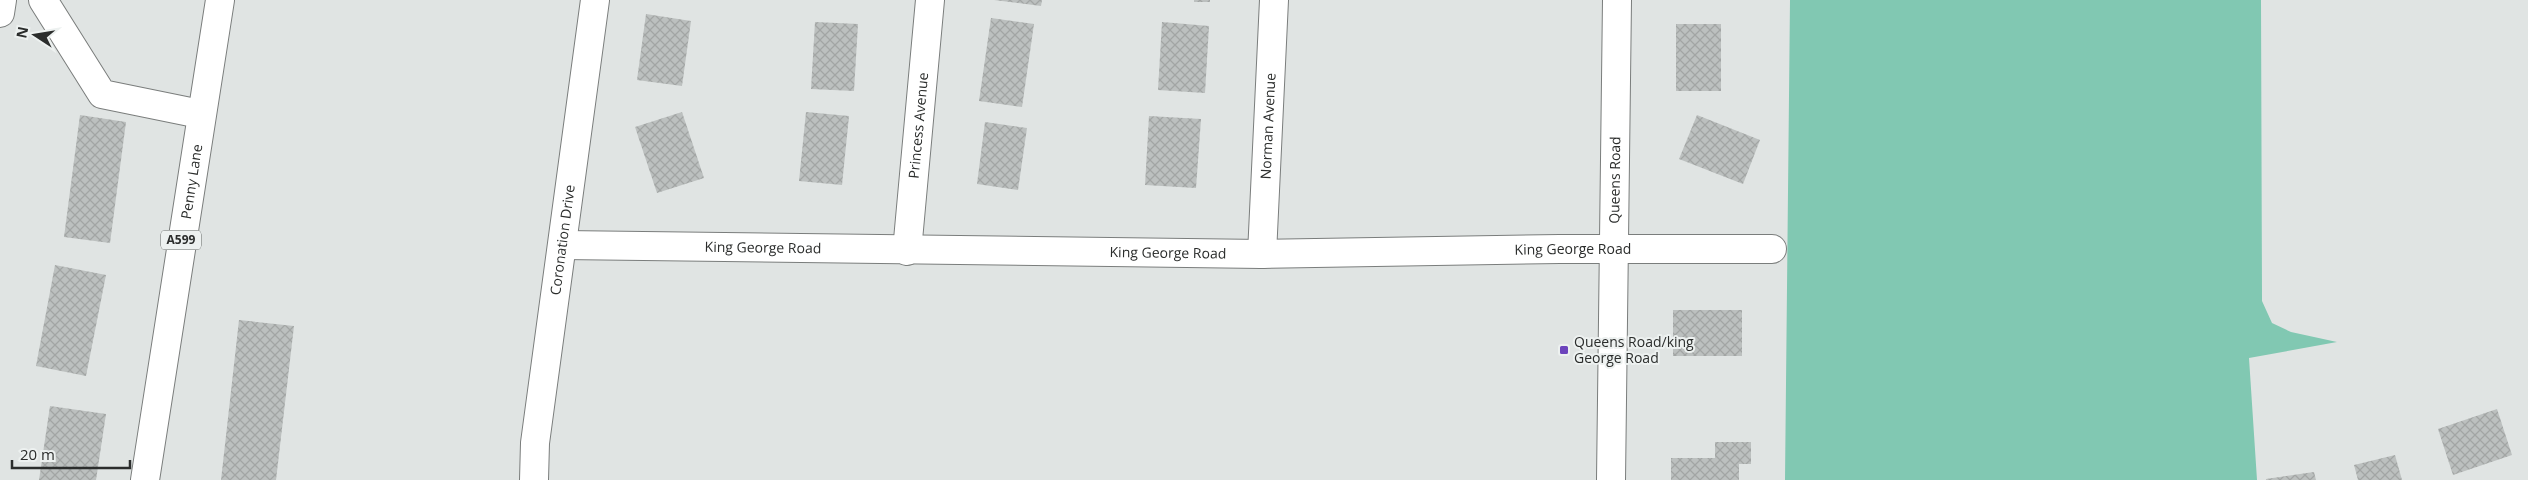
<svg xmlns="http://www.w3.org/2000/svg" width="2528" height="480" font-family="'Open Sans',sans-serif">
<style>
.green{fill:#81c8b2}
.building{fill:url(#building-cross-hatch)}
.lines{fill:none;stroke-linecap:round;stroke-linejoin:round}
.street-casing{stroke:#7a7d7c;stroke-width:30}
.primary-casing{stroke:#7a7d7c;stroke-width:30}
.street{stroke:#fff;stroke-width:28}
.primary{stroke:#fff;stroke-width:28}
.poi-dot{fill:#6c44bc;stroke:#edf1f0;stroke-width:2}
.labels{text-anchor:middle;stroke-width:4;stroke-linejoin:round;paint-order:stroke}
.shield{fill:#edf1f0;stroke:#656867;stroke-width:1}
.shield-label{font-size:12px;font-weight:bold;fill:#2b2d2c}
.street-label{font-size:14px;fill:#2b2d2c;stroke:#edf1f0}
.poi-label{font-size:14px;fill:#2b2d2c;stroke:#edf1f0;text-anchor:start}
</style>
<defs>
<pattern id="building-cross-hatch" width="8" height="8" patternUnits="userSpaceOnUse" patternTransform="scale(1.25)"><rect width="8" height="8" fill="#bcc0bf"/><path d="M0 0l8 8M0 8l8-8" fill="none" stroke="#a2a5a4"/></pattern>
</defs>
<rect width="100%" height="100%" fill="#e0e4e3"/>
<polygon class="green" points="1790,0 2261,0 2262,301 2272,323 2291,332 2337,342 2249,358 2257,480 1785,480"/>
<g class="building">
<polygon points="994,0 1042,0 1041,6"/>
<rect x="1194" y="0" width="16" height="2"/>
<polygon points="646,14 691,21 682,86 637,80"/>
<polygon points="991,18 1034,24 1022,107 979,101"/>
<polygon points="815,22 858,24 854,91 811,89"/>
<polygon points="1162,22 1209,26 1205,93 1158,90"/>
<rect x="1676" y="24" width="45" height="67"/>
<polygon points="682,112 704,178 657,193 635,127"/>
<polygon points="806,112 849,116 842,185 799,181"/>
<polygon points="80,115 126,122 110,243 64,237"/>
<polygon points="1697,115 1760,140 1743,184 1679,159"/>
<polygon points="1149,116 1201,119 1196,188 1145,185"/>
<polygon points="985,122 1027,128 1018,190 977,184"/>
<polygon points="55,265 106,275 86,376 36,366"/>
<rect x="1673" y="310" width="69" height="46"/>
<polygon points="239,320 294,326 276,480 221,480"/>
<polygon points="50,406 106,414 96,480 39,480"/>
<polygon points="2497,409 2512,455 2453,475 2438,429"/>
<polygon points="1715,442 1751,442 1751,464 1739,464 1739,480 1671,480 1671,458 1715,458"/>
<polygon points="2395,455 2402,480 2358,480 2354,465"/>
<polygon points="2314,472 2316,480 2266,480 2266,479"/>
</g>
<g class="lines">
<defs>
<g id="street">
<polyline points="43,0 102,94 200,114"/>
<polyline points="0,13 2,0"/>
<path id="s1" d="M563,245l699,9 298,-5h212"/>
<path id="s2" d="M907,251l23,-251"/>
<path id="s3" d="M1262,254l12,-254"/>
<path id="s4" d="M534,480l1,-37 60,-443"/>
<path id="s5" d="M1611,480l6,-480"/>
</g>
<g id="primary">
<path id="s6" d="M145,480l75,-480"/>
</g>
</defs>
<use href="#street" class="street-casing"/>
<use href="#primary" class="primary-casing"/>
<use href="#street" class="street"/>
<use href="#primary" class="primary"/>
</g>
<rect class="poi-dot" x="1559" y="345" width="10" height="10" rx="2.5"/>
<g class="labels">
<rect class="shield" x="161" y="230.5" width="40" height="19" rx="4"/>
<g class="shield-label">
<text x="181" y="244">A599</text>
</g>
<g class="street-label">
<text dy="5" stroke="none"><textPath href="#s2" startOffset="126">Princess Avenue</textPath></text>
<text dy="5" stroke="none"><textPath href="#s3" startOffset="128">Norman Avenue</textPath></text>
<text dy="5" stroke="none"><textPath href="#s5" startOffset="300">Queens Road</textPath></text>
<text dy="5" stroke="none"><textPath href="#s6" startOffset="302">Penny Lane</textPath></text>
<text dy="5" stroke="none"><textPath href="#s4" startOffset="242">Coronation Drive</textPath></text>
<text dy="5" stroke="none"><textPath href="#s1" startOffset="200">King George Road</textPath></text>
<text dy="5" stroke="none"><textPath href="#s1" startOffset="1010">King George Road</textPath></text>
<text dy="5" stroke="none"><textPath href="#s1" startOffset="605">King George Road</textPath></text>
</g>
<g class="poi-label">
<text x="1574" y="347">Queens Road/king<tspan x="1574" dy="16">George Road</tspan></text>
</g>
</g>
<g transform="translate(35 35) rotate(282)" stroke="#edf1f0" stroke-width="4" paint-order="stroke">
<path d="M0-4L9 19L0 12L-9 19Z" fill="#2b2d2c"/>
<text y="-8" font-size="14" font-weight="bold" text-anchor="middle" fill="#2b2d2c">N</text>
</g>
<path d="M12 460v8h118v-8" fill="none" stroke="#2b2d2c" stroke-width="2.5"/>
<text x="20" y="460" font-size="15" fill="#2b2d2c" stroke="#edf1f0" stroke-width="4" paint-order="stroke">20 m</text>
</svg>
